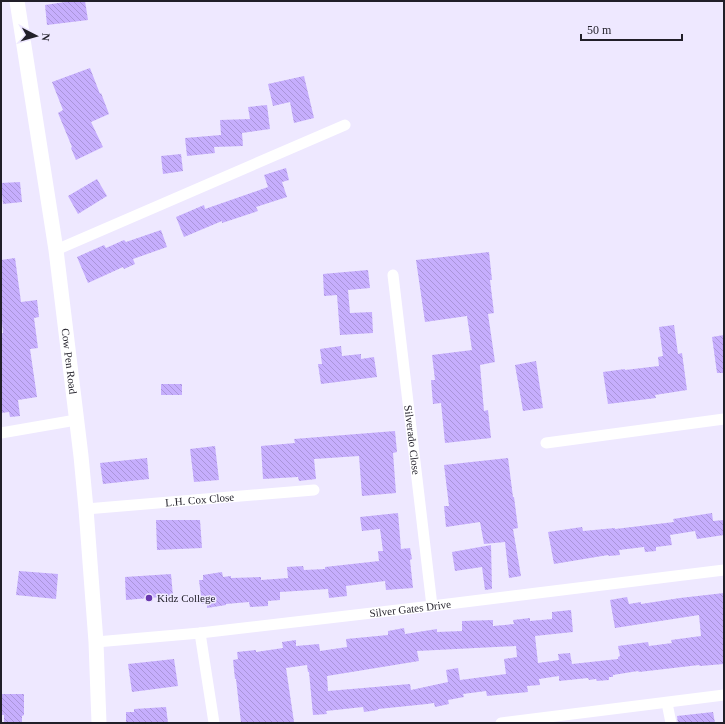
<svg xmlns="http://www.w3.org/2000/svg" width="725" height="724" font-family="Georgia,serif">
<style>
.building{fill:url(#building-back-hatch);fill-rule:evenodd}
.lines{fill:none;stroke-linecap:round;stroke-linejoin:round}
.street{stroke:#fff;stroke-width:11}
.secondary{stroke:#fff;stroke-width:15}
.poi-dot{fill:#6837ae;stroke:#eee8ff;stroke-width:1.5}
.labels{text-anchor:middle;stroke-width:3;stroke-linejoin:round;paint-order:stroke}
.street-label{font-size:11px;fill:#211f29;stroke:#eee8ff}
.poi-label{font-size:11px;fill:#211f29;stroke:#eee8ff;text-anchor:start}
</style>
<defs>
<pattern id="building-back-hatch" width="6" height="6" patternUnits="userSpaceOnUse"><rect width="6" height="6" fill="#c6aefd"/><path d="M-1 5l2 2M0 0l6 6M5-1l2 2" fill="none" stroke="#aa95d9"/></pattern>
</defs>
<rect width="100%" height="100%" fill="#eee8ff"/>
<g class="building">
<polygon points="72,1 85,1 88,20 47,25 45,5"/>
<polygon points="90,68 100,94 101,93 109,114 91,122 103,147 76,160 71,148 72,147 58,113 63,110 52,82"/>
<polygon points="304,76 314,118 294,123 290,102 273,106 268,84"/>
<polygon points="267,105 270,129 242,133 243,146 214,147 215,153 187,156 185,138 221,135 220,120 250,119 248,107"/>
<polygon points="181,154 183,171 163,174 161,156"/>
<polygon points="286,168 289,180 282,182 287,197 256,207 258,211 222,223 222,221 184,237 176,217 204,205 205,209 268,187 264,175"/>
<polygon points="97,179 107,196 78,214 68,196"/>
<polygon points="20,182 22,202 3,204 1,183"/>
<polygon points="161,230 167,247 133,259 135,264 124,269 123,267 88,283 77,257 104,245 106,248 124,240 126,242"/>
<polygon points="489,252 492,280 490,280 494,313 488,314 495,362 480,365 484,411 488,410 491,438 445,443 441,403 433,404 431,380 435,380 432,355 472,350 467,316 425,322 416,260"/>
<polygon points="15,258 21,302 37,300 39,317 34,318 38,348 30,349 37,397 18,400 20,416 10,417 9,412 1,413 1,333 3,333 1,314 1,260"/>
<polygon points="368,270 370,288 348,290 350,313 372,312 373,333 340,335 337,295 324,296 323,274"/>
<polygon points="674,325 678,354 682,353 687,390 655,395 656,398 608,404 603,372 625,369 625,370 659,366 658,357 663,356 659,327"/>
<polygon points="724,335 724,373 717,373 712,337"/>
<polygon points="341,346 342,356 361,354 361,359 374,357 377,377 321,384 318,364 322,364 320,349"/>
<polygon points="536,361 543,408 523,411 515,365"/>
<rect x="161" y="384" width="21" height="11"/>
<polygon points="395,431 397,452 393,453 396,493 362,496 359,456 314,459 316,479 299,481 298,477 263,479 261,446 295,443 294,439"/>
<polygon points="215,446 219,480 194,482 190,449"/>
<polygon points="147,458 149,479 103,484 100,463"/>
<polygon points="508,458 513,497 514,497 518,528 513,529 521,576 509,578 505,542 484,544 480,522 446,527 444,506 449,506 444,465"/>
<polygon points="398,513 401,549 410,548 412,559 410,560 413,588 386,590 385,581 346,586 347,596 329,598 328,589 280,592 280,600 268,601 268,606 250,607 249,602 226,604 226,605 207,608 207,603 202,604 199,580 203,580 203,575 222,572 223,577 231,576 231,578 261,577 261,580 288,578 287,567 303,566 304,570 325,569 325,567 379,561 378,551 383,551 380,529 362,531 360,517"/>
<polygon points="712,513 713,521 724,520 724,535 697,539 695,531 670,535 672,545 656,547 656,551 645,552 644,547 619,550 620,555 609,556 608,555 554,564 548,532 582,527 583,531 615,528 615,529 674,522 673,519"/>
<polygon points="156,520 200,520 202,548 157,550"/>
<polygon points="491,545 492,589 485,590 482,567 455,571 452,552"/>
<polygon points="19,571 58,574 56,599 16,595"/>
<polygon points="171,574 173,596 126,600 125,577"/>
<path d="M724,593v71l-24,2 -1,-1 -60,7 -1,-1 -25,4v2h-4v3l-12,1 -1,-2 -7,1 -1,-2 -29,3v-5l-20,3 1,6 -13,1 1,6 -41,4 -1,-5 -23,3 1,3 -16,3 1,4 -14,3 -1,-4 -7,1 -49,5v1l-14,2 -1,-5 -37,4 1,3 -14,1 -4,-43h-1l-1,-7 -21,3 8,54 -5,1h-48l-5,-44h-1l-2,-19 5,-1 -1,-7 19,-2v2l27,-4 -1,-6 14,-2v6l23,-2 1,7 27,-4 -1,-8 42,-4v-4l16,-3 1,6 32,-5v3l25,-1v-10l31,-1v6l21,-2 -1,-4 17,-2v3l22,-2v-7l19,-2 2,22 -38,4 3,27 21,-3 -1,-6 12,-1 2,11 46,-5v-2l2,-1 -2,-10 30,-4 1,4 23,-3 -1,-3 30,-4 -2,-21 -84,13 -5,-28 17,-3 2,7 12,-2v2l39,-6zM516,646l1,11 -13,2 2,15 -46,6 -2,-12 -12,2 2,12 -37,8 -1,-6 -82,7 -1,-15 92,-15 -2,-10z"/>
<polygon points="174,659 178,686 132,692 128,664"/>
<polygon points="1,694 24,694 24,715 22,716 22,723 4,723 4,715 1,715"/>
<polygon points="166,707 168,723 126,723 126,712 134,712 134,709"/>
<polygon points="713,712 715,723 678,723 677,716"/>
</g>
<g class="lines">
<g class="street">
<polyline points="56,250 345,125"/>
<path id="s1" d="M393,275l39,331"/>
<polyline points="1,433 76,420"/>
<polyline points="546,443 724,419"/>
<path id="s2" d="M86,509l228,-19"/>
<polyline points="200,633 214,723"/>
<path id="s3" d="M96,642l104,-9 232,-27 292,-36"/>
<polyline points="667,703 671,723"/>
<polyline points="501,723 724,695"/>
</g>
<path class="secondary" id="s4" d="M17,1l39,249 25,206 5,53 10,133 3,81"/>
</g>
<circle class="poi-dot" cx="149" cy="598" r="4"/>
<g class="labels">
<g class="street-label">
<text dy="4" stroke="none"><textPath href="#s4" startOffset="364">Cow Pen Road</textPath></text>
<text dy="4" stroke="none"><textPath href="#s1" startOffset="166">Silverado Close</textPath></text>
<text dy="4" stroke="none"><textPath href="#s2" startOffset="114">L.H. Cox Close</textPath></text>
<text dy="4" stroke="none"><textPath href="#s3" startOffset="316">Silver Gates Drive</textPath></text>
</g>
<g class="poi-label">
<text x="157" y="602">Kidz College</text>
</g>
</g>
<rect width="725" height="724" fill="none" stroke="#211f29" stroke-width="4"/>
<g transform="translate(36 36) rotate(96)" stroke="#eee8ff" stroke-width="3" paint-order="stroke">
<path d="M0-3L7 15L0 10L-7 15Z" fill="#211f29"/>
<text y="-6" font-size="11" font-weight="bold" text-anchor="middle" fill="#211f29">N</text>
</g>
<path d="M581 34v6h101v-6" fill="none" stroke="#211f29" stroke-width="2"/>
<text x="587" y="34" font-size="12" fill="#211f29" stroke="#eee8ff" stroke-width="3" paint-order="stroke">50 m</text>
</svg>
